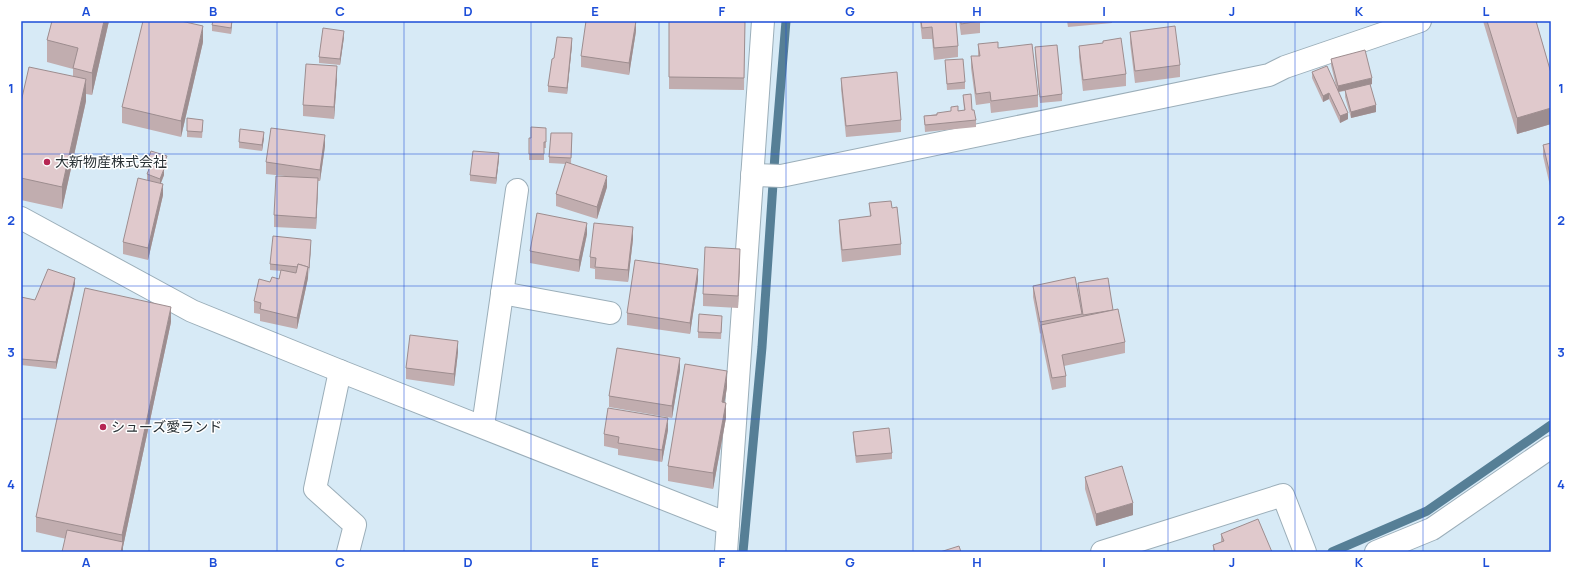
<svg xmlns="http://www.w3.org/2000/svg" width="1572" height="573" font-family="Manrope,'Noto Sans JP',sans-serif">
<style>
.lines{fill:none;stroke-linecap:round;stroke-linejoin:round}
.stream{stroke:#567f96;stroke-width:9}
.minor-casing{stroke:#9baeb9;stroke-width:24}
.minor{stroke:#fff;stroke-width:22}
.wall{fill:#c1adaf}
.shaded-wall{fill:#9d8d8f}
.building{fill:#e0c9cc;stroke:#9d8d8f}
.grid{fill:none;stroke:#1d4ed8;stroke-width:1;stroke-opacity:0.55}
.poi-dot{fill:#b62653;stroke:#fff;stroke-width:1.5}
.labels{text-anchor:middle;stroke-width:3;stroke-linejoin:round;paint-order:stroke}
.poi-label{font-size:14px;fill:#283034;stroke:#fff;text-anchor:start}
.neatline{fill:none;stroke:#1d4ed8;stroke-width:1.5}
.grid-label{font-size:13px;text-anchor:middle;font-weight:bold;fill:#1d4ed8}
</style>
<rect width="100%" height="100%" fill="#d7eaf6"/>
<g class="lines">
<g class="stream">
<polyline points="743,552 762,347 775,154 786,21"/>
<polyline points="1332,552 1427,511 1551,425"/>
</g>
<defs>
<g id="minor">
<polyline points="752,175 781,176 1269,75 1285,67 1420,21"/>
<polyline points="21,218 192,311 340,371 728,524"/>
<polyline points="502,293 610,313"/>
<polyline points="340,371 315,489 355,525 348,552"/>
<polyline points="483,426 517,190"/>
<polyline points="726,552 763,21"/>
<polyline points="1102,552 1283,495 1305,552"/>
<polyline points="1376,552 1432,529 1551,447"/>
</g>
</defs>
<use href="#minor" class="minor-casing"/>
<use href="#minor" class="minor"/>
</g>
<g class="wall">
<polygon points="52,21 109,21 92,95 86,94 86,101 62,209 21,200 21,102 73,76 73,69 47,62 47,40"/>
<polygon points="232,21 231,34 212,31 212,25"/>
<polygon points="669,21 745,22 744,90 669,89"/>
<polygon points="920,21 956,21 958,46 958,57 934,60 932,39 922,39"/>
<polygon points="959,21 994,21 980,23 980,33 961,35"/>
<polygon points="1067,21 1112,21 1112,23 1068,27"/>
<polygon points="1483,21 1536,21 1551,73 1551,124 1517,134"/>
<polygon points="636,31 629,75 581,67 581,56"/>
<polygon points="1130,32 1180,65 1180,77 1135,83 1130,43"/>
<polygon points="344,37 340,65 319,63 319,57"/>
<polygon points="203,42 181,137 122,123 122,107"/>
<polygon points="1103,43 1126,74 1126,86 1083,91 1079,57 1079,46"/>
<polygon points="978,44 1038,95 1038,107 991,113 990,103 976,105 971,68 971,56 978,56"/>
<polygon points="572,45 567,94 548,92 548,86 554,58"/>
<polygon points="1035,47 1062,94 1062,101 1040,103 1035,53"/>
<polygon points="1331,59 1372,84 1370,85 1376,112 1351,118 1345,97 1345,91 1338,92 1348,119 1340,123 1329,99 1323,102 1312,78 1312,72 1337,90 1331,65"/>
<polygon points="945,60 965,82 965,89 947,90"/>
<polygon points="337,78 334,119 303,116 303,105"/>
<polygon points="841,78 901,120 901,132 846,137 841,89"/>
<polygon points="963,95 972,110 976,120 976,127 925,132 924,116 964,110"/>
<polygon points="203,126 202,138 187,137 187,131"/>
<polygon points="546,128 546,148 544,148 544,160 529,160 529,138 531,138"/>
<polygon points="572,133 571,164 570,164 607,187 597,219 556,206 556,194 566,164 549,163 549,157"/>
<polygon points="264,138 262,151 239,148 239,142"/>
<polygon points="1551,143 1551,190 1543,156 1543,145"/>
<polygon points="325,146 320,181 318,181 316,229 274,227 274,215 285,176 266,174 266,162"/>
<polygon points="499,159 496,184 470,181 470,175"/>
<polygon points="148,160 167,162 164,170 164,175 161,183 163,195 148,260 123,254 123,242 147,180 147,174 150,167 148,166"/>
<polygon points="869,203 892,208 901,244 901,255 842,262 839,231 839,220 870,217"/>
<polygon points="587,234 579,272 530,263 530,251"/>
<polygon points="633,239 628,282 595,279 595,269 590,268 590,257"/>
<polygon points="311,246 308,278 297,329 260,321 260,314 254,313 254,301 270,282 279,279 281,271 270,270 270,264"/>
<polygon points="740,261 738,308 703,306 703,294"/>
<polygon points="698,280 690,334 627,325 627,313"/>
<polygon points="1078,283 1113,310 1125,342 1125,353 1064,366 1066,376 1066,387 1052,390 1041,337 1041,333 1040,334 1033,297 1033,286 1081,308 1078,289"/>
<polygon points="75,284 56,369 21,365 21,289 21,297 35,300"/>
<polygon points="171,322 123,547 123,552 36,532 36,517"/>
<polygon points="722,322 721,339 698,338 698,332"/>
<polygon points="458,352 454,386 406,379 406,368"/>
<polygon points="680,370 672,418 609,407 609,396"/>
<polygon points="727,387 724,402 726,418 713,489 668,481 668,466"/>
<polygon points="668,430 662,462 618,455 618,449 604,446 604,434"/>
<polygon points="853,432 892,453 892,459 856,463 853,438"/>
<polygon points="1085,477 1133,515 1096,526 1085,489"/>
<polygon points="1221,534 1272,552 1213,552 1213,545 1221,542"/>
</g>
<g class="shaded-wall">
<polygon points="104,21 109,21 92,95 92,73"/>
<polygon points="232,21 232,24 231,34 231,28"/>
<polygon points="636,21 636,31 629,75 629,63"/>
<polygon points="203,26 203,42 181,137 181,121"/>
<polygon points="344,31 344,37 340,65 340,59"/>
<polygon points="572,38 572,45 567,94 567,88"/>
<polygon points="337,66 337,78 334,119 334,107"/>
<polygon points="1372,78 1372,84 1338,92 1338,86"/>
<polygon points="86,79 86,101 62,209 62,187"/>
<polygon points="1329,93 1329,99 1323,102 1323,96"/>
<polygon points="1376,105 1376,112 1351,118 1351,112"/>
<polygon points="1551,108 1551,124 1517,134 1517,118"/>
<polygon points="1348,113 1348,119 1340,123 1340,116"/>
<polygon points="264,132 264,138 262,151 262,145"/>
<polygon points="325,135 325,146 320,181 320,170"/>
<polygon points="499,153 499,159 496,184 496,178"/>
<polygon points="167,156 167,162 164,170 164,175 160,185 160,179 164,170 164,165"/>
<polygon points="607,176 607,187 597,219 597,207"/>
<polygon points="318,178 318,189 316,229 316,218"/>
<polygon points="163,184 163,195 148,260 148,248"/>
<polygon points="587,223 587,234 579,272 579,260"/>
<polygon points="633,227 633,239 628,282 628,270"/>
<polygon points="311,240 311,246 309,274 309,268"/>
<polygon points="740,249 740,261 738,308 738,296"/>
<polygon points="308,267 308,278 297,329 297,318"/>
<polygon points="698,269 698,280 690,334 690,323"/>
<polygon points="75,278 75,284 56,369 56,362"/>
<polygon points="171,307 171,322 123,547 123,552 121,552 122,546 122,535"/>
<polygon points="458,341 458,352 454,386 454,374"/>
<polygon points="680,358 680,370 672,418 672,406"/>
<polygon points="727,371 727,387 722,418 722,402"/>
<polygon points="726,403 726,418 713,489 713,473"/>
<polygon points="668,418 668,430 662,462 662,450"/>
<polygon points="1133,503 1133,515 1096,526 1096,514"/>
</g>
<g class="building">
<polygon points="52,21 104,21 92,73 73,68 78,48 47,40"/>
<polygon points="143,21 181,21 203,26 181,121 122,107"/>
<polygon points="213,21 232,21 231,28 212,25"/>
<polygon points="586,21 636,21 629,63 581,56"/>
<polygon points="669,21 745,22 744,78 669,77"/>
<polygon points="921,21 956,21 958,46 934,48 932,27 922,28"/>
<polygon points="961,21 980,21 961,24"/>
<polygon points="1487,21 1536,21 1551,73 1551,108 1517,118"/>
<polygon points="1175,26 1180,65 1135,71 1130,32"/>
<polygon points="323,28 344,31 340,59 319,57"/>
<polygon points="557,37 572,38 567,88 548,86 552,59 554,58"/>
<polygon points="1121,38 1126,74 1083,80 1079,46 1103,43 1103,41"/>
<polygon points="998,42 998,48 1032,44 1038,95 991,101 990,92 976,94 971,56 980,56 978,44"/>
<polygon points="1057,45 1062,94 1040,97 1035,47"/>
<polygon points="1365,50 1372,78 1338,86 1331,59"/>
<polygon points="963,59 965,82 947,84 945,60"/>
<polygon points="306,64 337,66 334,107 303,105"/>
<polygon points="1327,66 1348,113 1340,116 1329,93 1323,96 1312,72"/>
<polygon points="29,67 86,79 62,187 21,178 21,102"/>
<polygon points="897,72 901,120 846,126 841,78"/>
<polygon points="1370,84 1376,105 1351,112 1345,90"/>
<polygon points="971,94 972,110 974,110 976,120 925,125 924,116 937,115 937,113 951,111 951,107 958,106 958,111 965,110 963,95"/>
<polygon points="187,118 203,120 202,132 187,131"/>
<polygon points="531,127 546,128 546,142 544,142 544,154 529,154 529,138 531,138"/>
<polygon points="271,128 325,135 320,170 266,162"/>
<polygon points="240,129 264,132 262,145 239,142"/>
<polygon points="551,133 572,133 571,158 549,157"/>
<polygon points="1551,143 1551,178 1543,145"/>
<polygon points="151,151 167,156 164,165 148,160"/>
<polygon points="473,151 499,153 496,178 470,175"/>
<polygon points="566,162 607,176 597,207 556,194"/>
<polygon points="151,164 164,169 160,179 147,174"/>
<polygon points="276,176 318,178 316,218 274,215"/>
<polygon points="138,178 163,184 148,248 123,242"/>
<polygon points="891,201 892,208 897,207 901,244 842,250 839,220 871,216 869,203"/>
<polygon points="537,213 587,223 579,260 530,251"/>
<polygon points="594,223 633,227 628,270 595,267 596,258 590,257"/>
<polygon points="273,236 311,240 309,268 308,267 298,264 298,267 270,264"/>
<polygon points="705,247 740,249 738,296 703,294"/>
<polygon points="635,260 698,269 690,323 627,313"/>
<polygon points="298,264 308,267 297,318 260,309 261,303 254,301 259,279 270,282 272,277 279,279 281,270 296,273"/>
<polygon points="48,269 75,278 56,362 21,359 21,289 21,297 35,300"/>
<polygon points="1075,277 1082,314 1040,322 1033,286"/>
<polygon points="1108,278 1113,310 1083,315 1078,283"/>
<polygon points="85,288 171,307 122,535 36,517"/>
<polygon points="1118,309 1125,342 1062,355 1066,376 1052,378 1041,325"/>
<polygon points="699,314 722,316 721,333 698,332"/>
<polygon points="410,335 458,341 454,374 406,368"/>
<polygon points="617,348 680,358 672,406 609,396"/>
<polygon points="685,364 727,371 722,402 726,403 713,473 668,466"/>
<polygon points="608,408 668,418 662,450 618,443 619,437 604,434"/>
<polygon points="889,428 892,453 856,456 853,432"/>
<polygon points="1122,466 1133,503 1096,514 1085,477"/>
<polygon points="1258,519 1272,552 1215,552 1213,545 1224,541 1221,534"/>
<polygon points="67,530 123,542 121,552 62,552"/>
<polygon points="959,546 961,552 940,552"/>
</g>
<path class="grid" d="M149,21v531M277,21v531M404,21v531M531,21v531M659,21v531M786,21v531M913,21v531M1041,21v531M1168,21v531M1295,21v531M1423,21v531M21,154h1530M21,286h1530M21,419h1530"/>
<g class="poi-dot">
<circle cx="47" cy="162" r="4"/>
<circle cx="103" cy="427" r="4"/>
</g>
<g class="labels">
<g class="poi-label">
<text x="55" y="167">大新物産株式会社</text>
<text x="111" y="432">シューズ愛ランド</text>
</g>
</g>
<rect width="1572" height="573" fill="none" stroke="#ffffff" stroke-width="44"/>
<rect x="22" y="22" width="1528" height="529" class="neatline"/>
<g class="grid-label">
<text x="86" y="16">A</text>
<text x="213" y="16">B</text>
<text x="340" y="16">C</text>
<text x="468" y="16">D</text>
<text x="595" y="16">E</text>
<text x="722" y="16">F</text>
<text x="850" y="16">G</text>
<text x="977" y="16">H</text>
<text x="1104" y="16">I</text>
<text x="1232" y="16">J</text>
<text x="1359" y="16">K</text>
<text x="1486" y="16">L</text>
<text x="11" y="93">1</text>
<text x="1561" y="93">1</text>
<text x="11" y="225">2</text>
<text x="1561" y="225">2</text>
<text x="11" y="357">3</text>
<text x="1561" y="357">3</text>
<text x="11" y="489">4</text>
<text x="1561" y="489">4</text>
<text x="86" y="567">A</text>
<text x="213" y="567">B</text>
<text x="340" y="567">C</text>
<text x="468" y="567">D</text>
<text x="595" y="567">E</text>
<text x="722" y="567">F</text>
<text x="850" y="567">G</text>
<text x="977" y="567">H</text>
<text x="1104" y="567">I</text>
<text x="1232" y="567">J</text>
<text x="1359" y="567">K</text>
<text x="1486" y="567">L</text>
</g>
</svg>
